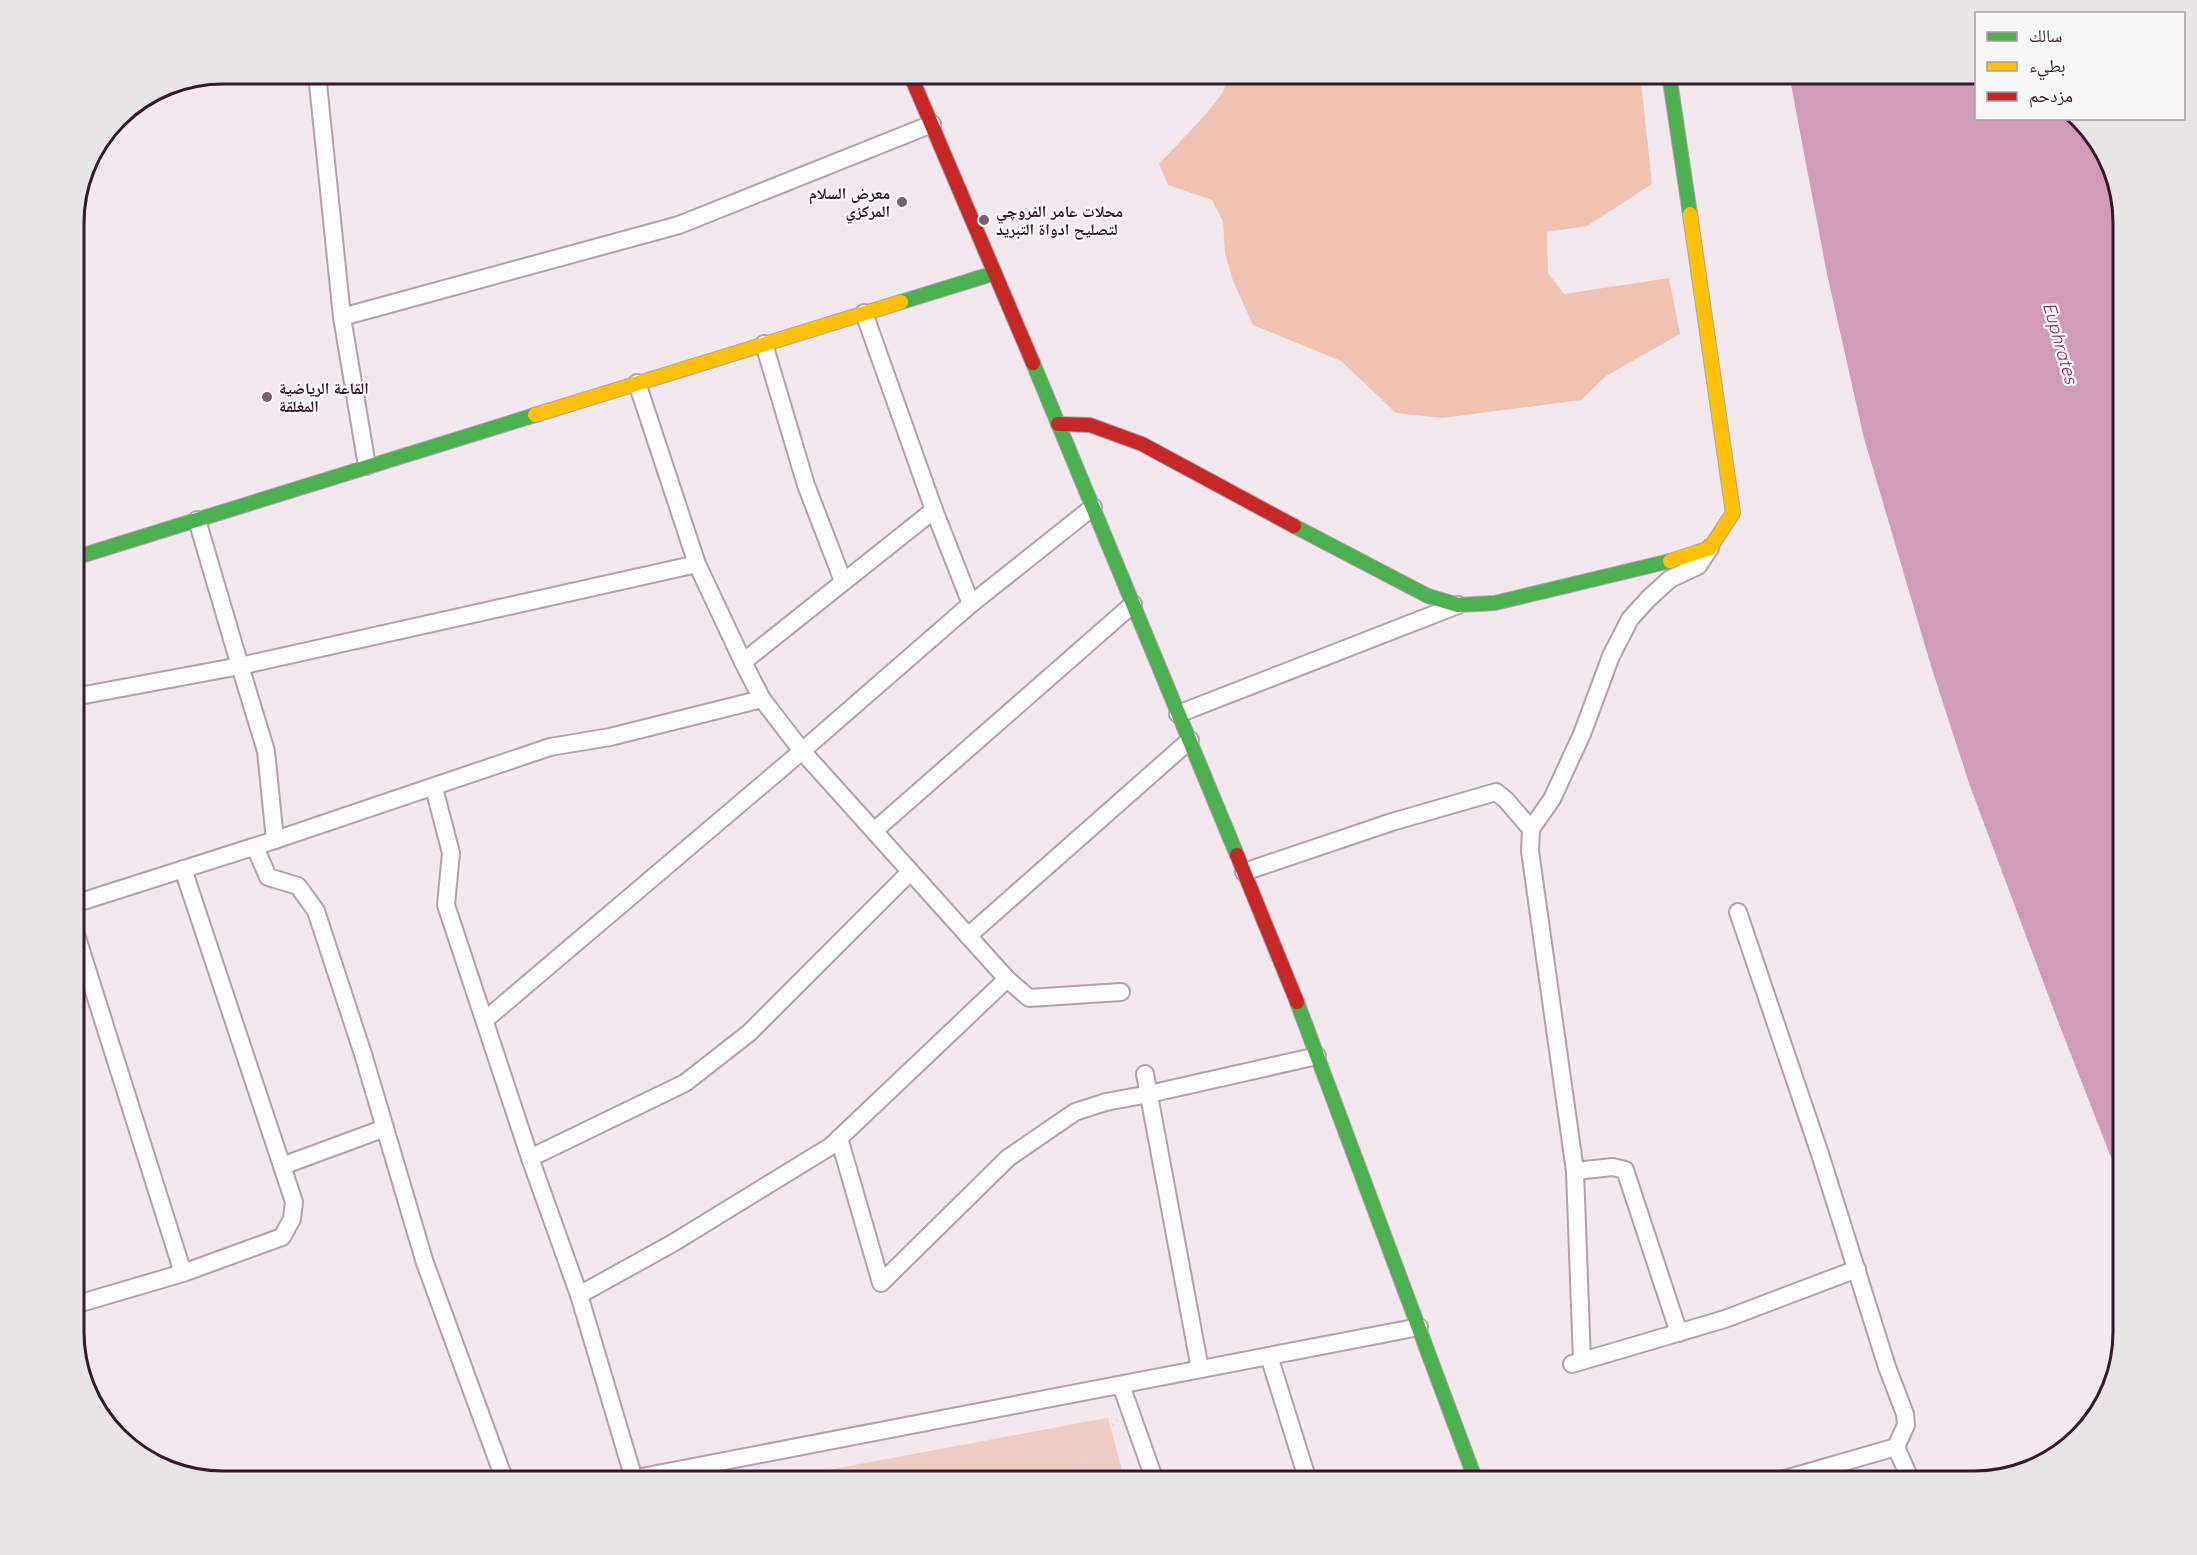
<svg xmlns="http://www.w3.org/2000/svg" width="2197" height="1555" font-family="Quicksand,'Noto Naskh Arabic',sans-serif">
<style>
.green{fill:#edcdc4}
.forest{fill:#f0c2b2}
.water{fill:#d09cba}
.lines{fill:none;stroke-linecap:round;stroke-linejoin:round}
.street-casing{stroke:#b3a1ab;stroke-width:20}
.fast-casing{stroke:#b3a1ab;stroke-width:16}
.slow-casing{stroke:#b3a1ab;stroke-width:16}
.jam-casing{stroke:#b3a1ab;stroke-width:16}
.path{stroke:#dbd8d9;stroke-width:4;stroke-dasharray:1.5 4.5;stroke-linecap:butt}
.street{stroke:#fdfcfc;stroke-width:16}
.fast{stroke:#4caf50;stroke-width:14}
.slow{stroke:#ffc107;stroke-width:14}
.jam{stroke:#c62828;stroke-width:14}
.poi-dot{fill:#78616e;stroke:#f7f7f7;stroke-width:2}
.labels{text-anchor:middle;stroke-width:4.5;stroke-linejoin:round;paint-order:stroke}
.poi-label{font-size:16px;font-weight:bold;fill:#36192a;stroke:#f7f7f7;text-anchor:start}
.water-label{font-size:18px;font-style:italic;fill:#802d63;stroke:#f7f7f7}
.rim{fill:none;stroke:#36192a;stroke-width:3}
</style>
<rect width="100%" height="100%" fill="#f2e8ed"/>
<polygon class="green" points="1108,1418 1125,1481 769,1481 1085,1422"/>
<polygon class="forest" points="1229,74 1640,74 1652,184 1587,226 1547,232 1548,273 1564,294 1669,278 1680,334 1606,376 1581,400 1442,418 1396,413 1341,361 1253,325 1233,281 1225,253 1223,221 1212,200 1168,185 1159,164 1207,113 1223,92"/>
<polygon class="water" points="1789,74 1976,74 1976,118 2077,119 2108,156 2123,222 2123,1188 2059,1024 1970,786 1931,666 1864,438 1827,274"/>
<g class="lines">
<defs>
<g id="street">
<polyline points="317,74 342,317 367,466"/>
<polyline points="864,313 934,510 971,604"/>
<polyline points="342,317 679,225 932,124"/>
<polyline points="764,344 806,485 843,581"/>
<polyline points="637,383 697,564 743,662 762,699 802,751 1007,979 1029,998 1121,992"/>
<polyline points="743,662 934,510"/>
<polyline points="74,697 240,666 197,520"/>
<polyline points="1178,714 1458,605"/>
<polyline points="434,788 451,853 446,905 530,1158 579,1295 634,1479"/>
<polyline points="874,831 1133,604"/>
<polyline points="275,840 266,751 240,666 697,564"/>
<polyline points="255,847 268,877 298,886 316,911 363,1054 425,1263 505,1481"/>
<polyline points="1244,872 1392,822 1496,792 1506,800 1531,829"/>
<polyline points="74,904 275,840 550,747 610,737 762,699"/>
<polyline points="1738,912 1820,1154 1887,1367 1905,1414 1906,1425 1896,1447"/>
<polyline points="74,928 183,1273"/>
<polyline points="968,936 1190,740"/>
<polyline points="485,1020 802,751 971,604 1093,507"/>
<polyline points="1145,1074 1200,1369"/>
<polyline points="839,1138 881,1283 1008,1158 1075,1112 1106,1102 1149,1094 1317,1056"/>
<polyline points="530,1158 685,1083 749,1033 910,872"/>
<polyline points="282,1166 385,1128"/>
<polyline points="1575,1171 1582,1361"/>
<polyline points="579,1295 673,1243 831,1146 1007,979"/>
<polyline points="74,1305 183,1273 282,1237 292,1219 294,1202 183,869"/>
<polyline points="1679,1333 1625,1170 1613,1167 1575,1171 1530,851 1531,829 1552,799 1582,734 1611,656 1630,619 1648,599 1670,579 1698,566 1710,548"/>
<polyline points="1269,1356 1308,1481"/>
<polyline points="1572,1364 1725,1319 1857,1269"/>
<polyline points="1121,1385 1155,1481"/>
<polyline points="621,1481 1419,1327"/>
<polyline points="1778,1481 1896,1447 1911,1481"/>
</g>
<g id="fast">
<polyline points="1669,74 1690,214"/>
<polyline points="901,302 995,273"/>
<polyline points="1033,363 1237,855"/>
<polyline points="1294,526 1428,596 1458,605 1495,603 1670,561"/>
<polyline points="74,558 535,415"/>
<polyline points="1297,1002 1476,1481"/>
</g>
<g id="slow">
<polyline points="535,415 901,302"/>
<polyline points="1670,561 1710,548 1733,513 1690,214"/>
</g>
<g id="jam">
<polyline points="910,74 1033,363"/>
<polyline points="1058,424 1090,425 1142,444 1294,526"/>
<polyline points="1237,855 1297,1002"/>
</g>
</defs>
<use href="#street" class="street-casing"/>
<use href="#fast" class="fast-casing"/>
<use href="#slow" class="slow-casing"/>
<use href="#jam" class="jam-casing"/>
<polyline class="path" points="1067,1481 1117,1420"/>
<use href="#street" class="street"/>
<use href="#fast" class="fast"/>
<use href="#slow" class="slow"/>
<use href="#jam" class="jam"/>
</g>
<g class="poi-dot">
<circle cx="902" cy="202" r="6"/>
<circle cx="984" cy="220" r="6"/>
<circle cx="267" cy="397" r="6"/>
</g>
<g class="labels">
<g class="poi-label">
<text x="890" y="199" text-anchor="end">معرض السلام<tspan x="890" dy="18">المركزي</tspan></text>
<text x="996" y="217">محلات عامر الفروچي<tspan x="996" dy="18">لتصليح ادواة التبريد</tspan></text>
<text x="279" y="394">القاعة الرياضية<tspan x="279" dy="18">المغلقة</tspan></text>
</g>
<g class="water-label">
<text transform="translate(2060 343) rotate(74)" y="6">Euphrates</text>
</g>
</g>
<path d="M0 0H2197V1555H0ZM223 84H1974A139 139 0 0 1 2113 223V1332A139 139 0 0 1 1974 1471H223A139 139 0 0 1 84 1332V223A139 139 0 0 1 223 84Z" fill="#e8e5e7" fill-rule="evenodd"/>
<path class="rim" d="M223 84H1974A139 139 0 0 1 2113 223V1332A139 139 0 0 1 1974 1471H223A139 139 0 0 1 84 1332V223A139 139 0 0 1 223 84Z"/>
<rect x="1975" y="12" width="210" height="108" fill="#f7f7f7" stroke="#aa9ea5" stroke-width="1.5"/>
<rect x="1987" y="32" width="30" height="9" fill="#4caf50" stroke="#aa9ea5" stroke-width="1.5"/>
<text x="2029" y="42" font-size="18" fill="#36192a">سالك</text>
<rect x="1987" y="62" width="30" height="9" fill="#ffc107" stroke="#aa9ea5" stroke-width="1.5"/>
<text x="2029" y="72" font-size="18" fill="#36192a">بطيء</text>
<rect x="1987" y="92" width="30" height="9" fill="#c62828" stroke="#aa9ea5" stroke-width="1.5"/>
<text x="2029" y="102" font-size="18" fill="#36192a">مزدحم</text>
</svg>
